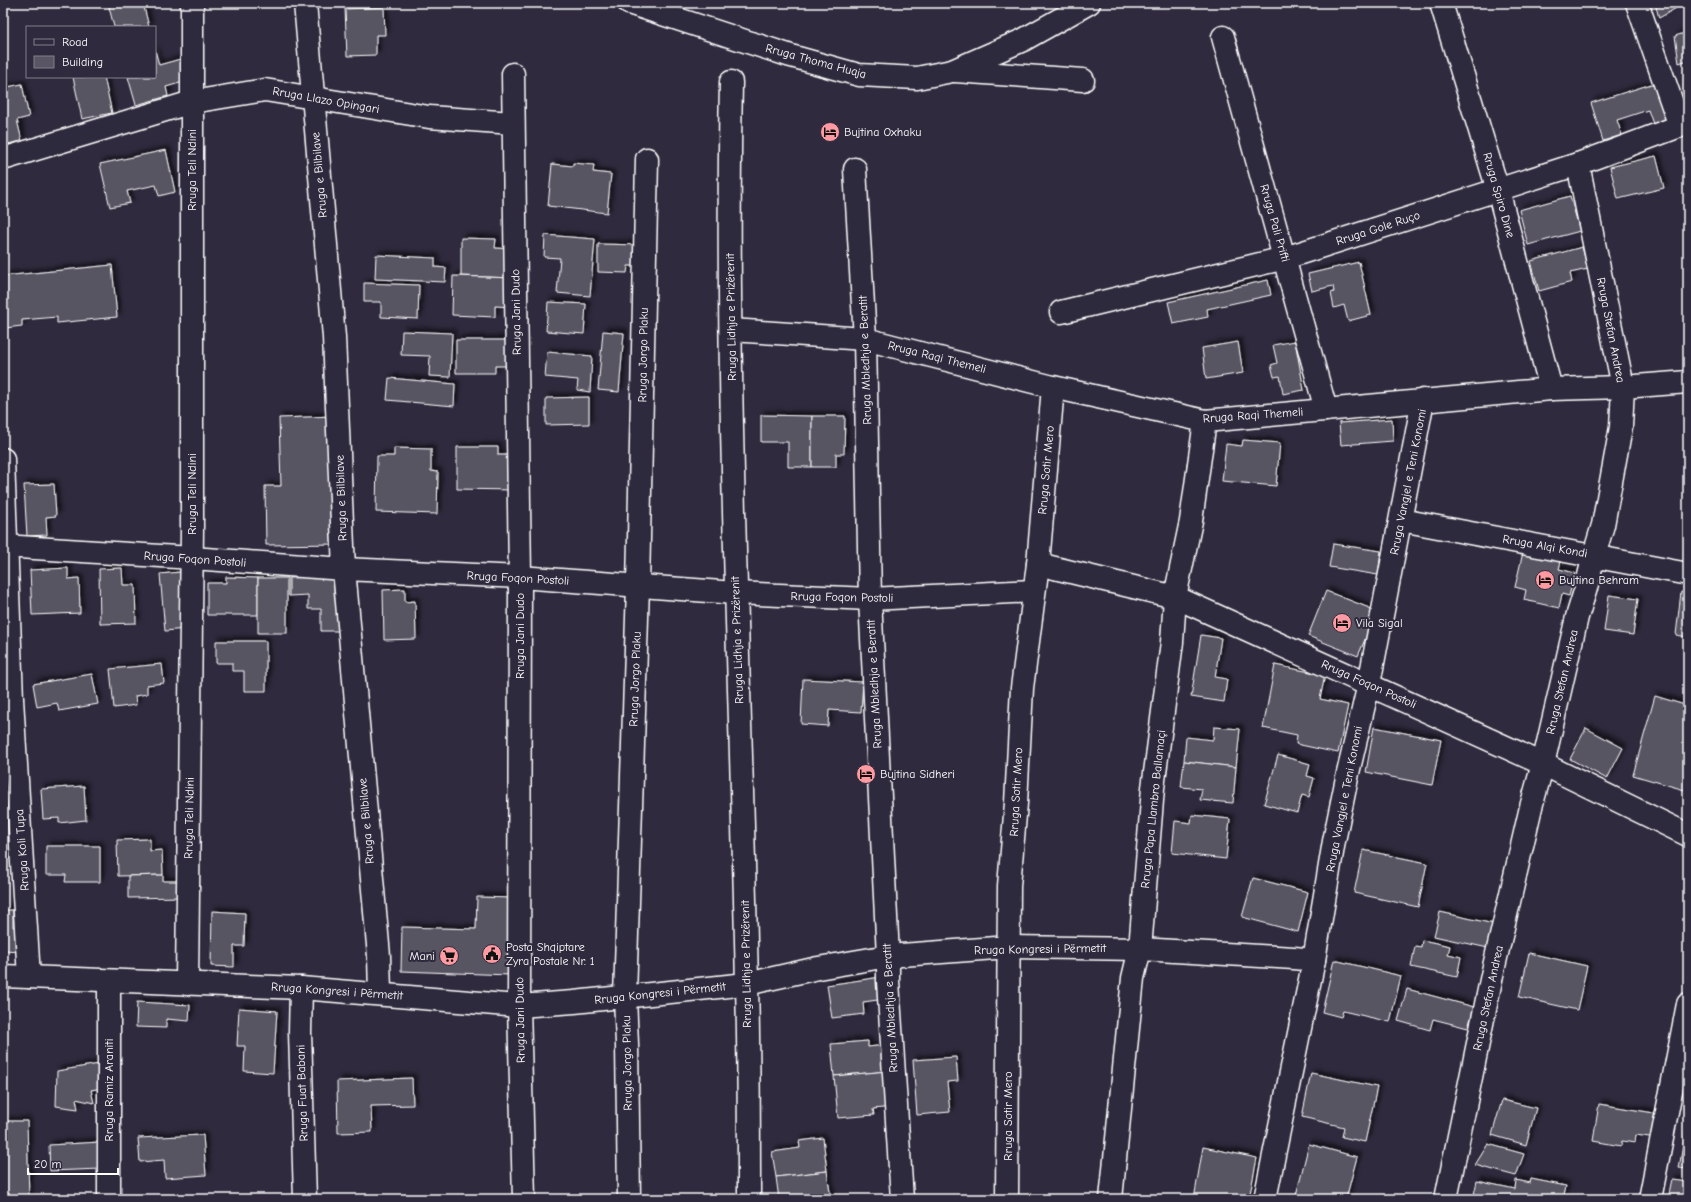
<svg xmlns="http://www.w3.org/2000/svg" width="1691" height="1202" font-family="'Comic Neue',sans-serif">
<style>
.building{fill:#595564;stroke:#fff;filter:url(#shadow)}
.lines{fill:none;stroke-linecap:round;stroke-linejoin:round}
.street-casing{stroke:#fff;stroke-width:25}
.street{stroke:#2f2a3d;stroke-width:22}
.labels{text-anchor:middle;stroke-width:4;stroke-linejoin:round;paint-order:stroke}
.street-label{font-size:12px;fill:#fff;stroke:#2f2a3d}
.poi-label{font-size:12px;fill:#fff;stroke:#2f2a3d;text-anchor:start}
</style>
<defs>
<filter id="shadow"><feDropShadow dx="3.5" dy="-3.5" stdDeviation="2" flood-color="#0009"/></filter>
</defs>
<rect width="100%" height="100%" fill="#2f2a3d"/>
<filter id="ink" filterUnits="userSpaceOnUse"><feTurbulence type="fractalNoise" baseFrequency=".025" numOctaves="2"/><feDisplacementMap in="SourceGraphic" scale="8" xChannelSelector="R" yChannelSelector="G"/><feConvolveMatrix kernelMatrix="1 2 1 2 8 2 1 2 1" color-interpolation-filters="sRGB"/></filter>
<g filter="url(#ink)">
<g class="building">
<polygon points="108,3 143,3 149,27 114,27"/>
<polygon points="1655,3 1685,3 1659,18"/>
<polygon points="384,7 385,35 376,35 376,55 347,56 345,9"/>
<polygon points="1688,32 1688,60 1679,63 1675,36"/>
<polygon points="155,50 159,65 184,58 190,80 166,87 168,96 136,105 128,77 155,77"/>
<polygon points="73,77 104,77 112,113 82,119"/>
<polygon points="1661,81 1672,117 1653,124 1648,110 1617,120 1622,135 1603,141 1591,103"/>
<polygon points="22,84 29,117 17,120 22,141 3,145 3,88"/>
<polygon points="166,150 175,192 159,196 156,185 127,191 130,203 110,207 100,164"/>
<polygon points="1656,156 1664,188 1618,199 1610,167"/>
<polygon points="573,163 594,165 593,172 611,174 607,213 548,206 552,164 573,166"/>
<polygon points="1570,196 1580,231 1528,245 1519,210"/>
<polygon points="545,235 595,239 590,296 557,293 560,258 544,257"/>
<polygon points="461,238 496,239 495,248 515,249 514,278 461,276"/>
<polygon points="598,244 642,245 642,266 628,266 627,273 598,272"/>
<polygon points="1582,247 1588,269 1570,273 1572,282 1539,291 1531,261"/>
<polygon points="376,255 435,258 435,267 446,268 445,282 375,279"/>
<polygon points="1359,262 1371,315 1348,321 1344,305 1334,308 1331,293 1334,292 1333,286 1312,291 1308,274"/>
<polygon points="112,265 117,317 57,323 57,317 22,320 22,326 5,328 3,276"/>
<polygon points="453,276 514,278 513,307 495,306 495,317 452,315"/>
<polygon points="1268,280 1271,295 1207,309 1208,317 1173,324 1168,302"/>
<polygon points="364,283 419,285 418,319 381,317 381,302 364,302"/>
<polygon points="548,302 586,304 584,334 546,331"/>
<polygon points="402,331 452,333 450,377 429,376 430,356 401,355"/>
<polygon points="603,331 624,333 619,392 598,390"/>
<polygon points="456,340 511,340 511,366 495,366 495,373 456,373"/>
<polygon points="1295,341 1304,390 1283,394 1280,376 1274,377 1271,365 1277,363 1273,345"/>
<polygon points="1238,342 1243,373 1206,379 1202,348"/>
<polygon points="547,352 592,356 590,392 577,390 578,380 545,377"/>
<polygon points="389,378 455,384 454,406 387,400"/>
<polygon points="589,397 589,424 546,425 546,398"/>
<polygon points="761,415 812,416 812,467 788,467 788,442 761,442"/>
<polygon points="335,416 337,544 266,545 265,486 281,486 279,418"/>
<polygon points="812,416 845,416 844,454 836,454 836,467 812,467"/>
<polygon points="1392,419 1393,441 1341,445 1339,423"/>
<polygon points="1243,440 1280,443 1276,486 1222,481 1226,444 1242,446"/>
<polygon points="457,447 498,447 498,455 512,455 512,490 457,489"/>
<polygon points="394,448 431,449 431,471 438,472 437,514 376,512 377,456 394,456"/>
<polygon points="54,484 56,516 46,517 47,535 27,536 24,485"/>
<polygon points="1333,544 1381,551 1378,575 1329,567"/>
<polygon points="1524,548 1562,557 1559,569 1575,573 1569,596 1562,594 1559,608 1524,600 1526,590 1515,587"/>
<polygon points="68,568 68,579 79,578 80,613 32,615 30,570"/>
<polygon points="122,568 123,585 135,585 136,623 100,624 99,569"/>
<polygon points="180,572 185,629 165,631 160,574"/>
<polygon points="336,576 338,631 321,631 321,609 308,609 308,595 289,596 289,578"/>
<polygon points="226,577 258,578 258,615 207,615 207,583 226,583"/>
<rect x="258" y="578" width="29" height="55"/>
<polygon points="405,589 405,602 415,601 416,639 384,640 383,590"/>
<polygon points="1326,591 1377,611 1358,656 1308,636"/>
<polygon points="1681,592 1688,593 1688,637 1676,635"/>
<polygon points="1609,595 1638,599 1633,635 1604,631"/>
<polygon points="1201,635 1221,638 1215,677 1227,679 1224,702 1191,697"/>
<polygon points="216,641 266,641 266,691 244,691 244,671 232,671 232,663 216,663"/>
<polygon points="162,664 164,683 147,685 147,694 135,696 136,705 114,708 110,669"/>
<polygon points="1275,665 1325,675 1320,699 1348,705 1338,753 1296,744 1297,735 1263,728"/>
<polygon points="92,674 98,704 59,711 57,703 37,707 33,684"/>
<polygon points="803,679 863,682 861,712 829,710 828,726 801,724"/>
<polygon points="1655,696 1688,706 1688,791 1633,775"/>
<polygon points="1214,727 1240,729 1236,767 1184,761 1186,737 1213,740"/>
<polygon points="1374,727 1441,740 1432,785 1366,772"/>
<polygon points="1586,728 1623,748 1607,779 1570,759"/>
<polygon points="1278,755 1310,764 1307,776 1314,778 1309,797 1302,795 1297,813 1264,804"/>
<polygon points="1184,761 1236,767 1233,803 1200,800 1202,789 1181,787"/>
<polygon points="84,786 86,820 59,823 59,818 43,819 41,789"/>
<rect x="3" y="793" width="11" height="19"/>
<polygon points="1192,815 1230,819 1226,859 1172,853 1175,821 1191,823"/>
<polygon points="150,839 150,851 162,850 163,875 118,876 117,840"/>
<polygon points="46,846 100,846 100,882 65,882 66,875 46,875"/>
<polygon points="1363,850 1427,863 1418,907 1354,893"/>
<polygon points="163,875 163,881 182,881 182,897 128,898 128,876"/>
<polygon points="1253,878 1308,892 1298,932 1242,917"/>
<polygon points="477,897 512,898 510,975 401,971 402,927 476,929"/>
<polygon points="3,910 13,910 13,927 22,927 21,951 3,950"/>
<polygon points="212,911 245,913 244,946 234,946 234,967 211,966"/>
<polygon points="1440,912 1494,924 1488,948 1434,936"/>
<polygon points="1422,940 1450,946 1448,954 1461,957 1457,977 1411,967 1415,946 1421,947"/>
<polygon points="1529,953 1587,966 1577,1010 1519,997"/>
<polygon points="1334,960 1401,976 1390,1022 1343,1011 1341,1017 1322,1012"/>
<polygon points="881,977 885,999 863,1002 864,1014 832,1018 827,985"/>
<polygon points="1407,989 1474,1007 1468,1028 1433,1019 1430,1030 1398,1021"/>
<polygon points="137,1002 190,1005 189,1021 166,1019 166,1028 136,1027"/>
<polygon points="239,1008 277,1011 273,1073 244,1071 245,1046 237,1046"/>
<polygon points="868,1041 868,1047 886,1045 888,1071 834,1076 831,1044"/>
<polygon points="956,1057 958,1081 947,1082 950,1112 917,1115 913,1060"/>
<polygon points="99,1064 102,1088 91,1090 94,1103 76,1099 78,1109 56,1106 57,1071"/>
<polygon points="888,1071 892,1107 873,1109 874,1115 838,1118 834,1076"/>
<polygon points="1311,1073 1377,1087 1365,1142 1342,1137 1344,1127 1302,1117"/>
<polygon points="412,1078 413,1105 371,1106 372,1132 338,1133 337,1081"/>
<polygon points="1502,1100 1536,1108 1526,1145 1492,1135"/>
<polygon points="1599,1104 1660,1114 1656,1138 1636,1135 1635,1143 1622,1141 1621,1146 1593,1141"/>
<polygon points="1688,1117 1688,1169 1679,1168"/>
<polygon points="3,1121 27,1121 29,1199 3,1199"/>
<polygon points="203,1135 206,1175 165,1178 164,1160 140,1162 138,1138"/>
<polygon points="823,1138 827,1171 776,1177 772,1152 800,1148 799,1141"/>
<polygon points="100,1142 101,1169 50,1171 49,1145"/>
<polygon points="1309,1144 1357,1157 1346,1199 1295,1199"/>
<polygon points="1488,1144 1524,1154 1516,1176 1475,1165"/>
<polygon points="1203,1147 1257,1158 1249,1199 1194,1199"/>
<polygon points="827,1171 831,1199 779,1199 776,1177"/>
<polygon points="1531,1179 1566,1186 1563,1199 1473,1199 1477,1181 1515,1189 1516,1180 1530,1183"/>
<polygon points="1672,1180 1688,1182 1688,1199 1668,1199"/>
</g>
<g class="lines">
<defs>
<g id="street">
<polyline points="305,3 334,337 344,569 379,956 380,993"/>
<polyline points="629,3 791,56 859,75 917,78 952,71 1023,40 1089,3"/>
<polyline points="1441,3 1498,190 1551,389"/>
<polyline points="1637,3 1680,126"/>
<polyline points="1223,37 1326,410"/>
<polyline points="955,71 1083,80"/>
<polyline points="513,74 520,577 519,1006 524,1199"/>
<path d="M731,82c-6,301 10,602 16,904 2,71 2,142 2,213"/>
<polyline points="3,159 192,102 265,90 429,117 513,123"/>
<polyline points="855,169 865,339 870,599 888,956 888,981 902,1199"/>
<polyline points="1061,312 1285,258 1578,164 1688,123"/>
<polyline points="731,330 865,339 1053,387 1205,421 1551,389 1623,387 1688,382"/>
<polyline points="3,459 12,699 29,977"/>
<polyline points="1401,520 1688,574"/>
<polyline points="3,546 192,558 344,569 520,577 735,593 870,599 1034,591"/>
<polyline points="1038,564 1175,597 1543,764 1688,835"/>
<polyline points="3,976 301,988 519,1006 574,1002 747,984 818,968 888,956 1009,947 1140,949 1294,958 1314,960"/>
<polyline points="109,981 109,1199"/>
<polyline points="187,984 192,528 192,3"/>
<polyline points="301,988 300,1032 305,1199"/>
<polyline points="629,1199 627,1044 625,997 638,586 647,159"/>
<polyline points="1007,1199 1009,886 1016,803 1022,688 1038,564 1053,387"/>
<polyline points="1111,1199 1133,978 1140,949 1153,788 1172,642 1175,597 1191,521 1205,421"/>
<polyline points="1265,1199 1314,960 1334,841 1348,773 1369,684 1423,400"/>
<polyline points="1446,1199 1492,975 1531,807 1543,764 1577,617 1586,588 1594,555 1603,525 1621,427 1623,387 1578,164"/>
<polyline points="1650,1199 1688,1004"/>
</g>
</defs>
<use href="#street" class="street-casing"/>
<use href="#street" class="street"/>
</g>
</g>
<defs>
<symbol id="hotel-disc" viewBox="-11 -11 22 22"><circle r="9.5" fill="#ff9aa2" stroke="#2f2a3d"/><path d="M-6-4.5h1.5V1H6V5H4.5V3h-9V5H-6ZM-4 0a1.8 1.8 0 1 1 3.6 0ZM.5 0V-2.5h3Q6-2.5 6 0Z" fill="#111"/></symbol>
<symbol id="civic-disc" viewBox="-11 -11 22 22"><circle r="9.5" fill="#ff9aa2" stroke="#2f2a3d"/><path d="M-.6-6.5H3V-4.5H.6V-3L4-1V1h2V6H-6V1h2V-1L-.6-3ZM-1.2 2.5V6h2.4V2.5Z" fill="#111"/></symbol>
<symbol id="supermarket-disc" viewBox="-11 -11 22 22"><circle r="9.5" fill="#ff9aa2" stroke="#2f2a3d"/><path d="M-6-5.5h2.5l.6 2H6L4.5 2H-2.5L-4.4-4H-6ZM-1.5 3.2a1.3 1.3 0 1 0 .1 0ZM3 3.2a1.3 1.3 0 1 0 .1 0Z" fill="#111"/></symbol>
</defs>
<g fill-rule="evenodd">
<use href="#hotel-disc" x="819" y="121" width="22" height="22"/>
<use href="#hotel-disc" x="1534" y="569" width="22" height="22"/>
<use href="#hotel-disc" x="1331" y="612" width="22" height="22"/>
<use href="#hotel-disc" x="855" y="763" width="22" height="22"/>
<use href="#civic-disc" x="481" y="943" width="22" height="22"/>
<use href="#supermarket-disc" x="438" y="945" width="22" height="22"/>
</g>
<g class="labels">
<g class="street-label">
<text transform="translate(816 61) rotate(15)" y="4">Rruga Thoma Huaja</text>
<text transform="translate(326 100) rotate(10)" y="4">Rruga Llazo Opingari</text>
<text transform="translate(192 170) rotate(-90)" y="4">Rruga Teli Ndini</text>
<text transform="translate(319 175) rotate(-95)" y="4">Rruga e Bilbilave</text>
<text transform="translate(1499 195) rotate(74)" y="4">Rruga Spiro Dine</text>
<text transform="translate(1275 223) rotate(74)" y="4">Rruga Pali Prifti</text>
<text transform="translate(1378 228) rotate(-18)" y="4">Rruga Gole Ruço</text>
<text transform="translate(516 312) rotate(-91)" y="4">Rruga Jani Dudo</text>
<text transform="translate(731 317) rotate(-91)" y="4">Rruga Lidhja e Prizërenit</text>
<text transform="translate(1611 330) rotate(79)" y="4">Rruga Stefan Andrea</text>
<text transform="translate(643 355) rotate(-89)" y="4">Rruga Jorgo Plaku</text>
<text transform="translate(937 357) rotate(14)" y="4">Rruga Raqi Themeli</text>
<text transform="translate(865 360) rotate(-92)" y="4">Rruga Mbledhja e Beratit</text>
<text transform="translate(1253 415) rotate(-4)" y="4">Rruga Raqi Themeli</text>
<text transform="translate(1046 470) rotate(-85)" y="4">Rruga Sotir Mero</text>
<text transform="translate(1408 482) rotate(-79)" y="4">Rruga Vangjel e Teni Konomi</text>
<text transform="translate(192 494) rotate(-90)" y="4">Rruga Teli Ndini</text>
<text transform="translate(341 498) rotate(-92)" y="4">Rruga e Bilbilave</text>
<text transform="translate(1545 546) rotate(10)" y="4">Rruga Alqi Kondi</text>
<text transform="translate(195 559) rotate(4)" y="4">Rruga Foqon Postoli</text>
<text transform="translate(518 578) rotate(3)" y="4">Rruga Foqon Postoli</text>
<text transform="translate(842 597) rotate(1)" y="4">Rruga Foqon Postoli</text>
<text transform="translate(520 636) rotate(-90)" y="4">Rruga Jani Dudo</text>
<text transform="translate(737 640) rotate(-92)" y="4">Rruga Lidhja e Prizërenit</text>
<text transform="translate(635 679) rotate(-88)" y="4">Rruga Jorgo Plaku</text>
<text transform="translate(1562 682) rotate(-77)" y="4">Rruga Stefan Andrea</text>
<text transform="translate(874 684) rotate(-93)" y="4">Rruga Mbledhja e Beratit</text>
<text transform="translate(1369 684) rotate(24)" y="4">Rruga Foqon Postoli</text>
<text transform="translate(1016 792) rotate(-87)" y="4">Rruga Sotir Mero</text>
<text transform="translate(1344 799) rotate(-79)" y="4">Rruga Vangjel e Teni Konomi</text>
<text transform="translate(1153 809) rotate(-84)" y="4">Rruga Papa Llambro Ballamaçi</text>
<text transform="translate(189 818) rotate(-89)" y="4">Rruga Teli Ndini</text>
<text transform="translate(366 821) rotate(-95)" y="4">Rruga e Bilbilave</text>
<text transform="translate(22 850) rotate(-94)" y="4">Rruga Koli Tupa</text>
<text transform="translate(1040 949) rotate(-1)" y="4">Rruga Kongresi i Përmetit</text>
<text transform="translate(746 964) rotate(-91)" y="4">Rruga Lidhja e Prizërenit</text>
<text transform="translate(337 991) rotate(4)" y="4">Rruga Kongresi i Përmetit</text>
<text transform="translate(660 993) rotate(-6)" y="4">Rruga Kongresi i Përmetit</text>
<text transform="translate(1488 998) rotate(-78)" y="4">Rruga Stefan Andrea</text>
<text transform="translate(890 1008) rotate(-93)" y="4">Rruga Mbledhja e Beratit</text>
<text transform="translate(520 1020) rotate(-91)" y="4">Rruga Jani Dudo</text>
<text transform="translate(627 1063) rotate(-91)" y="4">Rruga Jorgo Plaku</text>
<text transform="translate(109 1090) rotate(-90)" y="4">Rruga Ramiz Araniti</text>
<text transform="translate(302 1093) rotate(-92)" y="4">Rruga Fuat Babani</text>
<text transform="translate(1008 1116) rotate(-90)" y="4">Rruga Sotir Mero</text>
</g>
<g class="poi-label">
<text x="844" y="136">Bujtina Oxhaku</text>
<text x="1559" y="584">Bujtina Behram</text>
<text x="1356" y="627">Vila Sigal</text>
<text x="880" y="778">Bujtina Sidheri</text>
<text x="506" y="951">Posta Shqiptare<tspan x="506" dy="14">Zyra Postale Nr. 1</tspan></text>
<text x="435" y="960" text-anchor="end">Mani</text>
</g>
</g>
<rect width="1691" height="1202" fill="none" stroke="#2f2a3d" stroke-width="16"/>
<rect x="8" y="8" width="1675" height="1186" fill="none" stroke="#fff" stroke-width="1.5" filter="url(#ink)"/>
<rect x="26" y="26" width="130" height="52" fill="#2f2a3d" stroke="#827f8b"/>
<rect x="34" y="39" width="20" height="6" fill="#2f2a3d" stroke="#827f8b"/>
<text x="62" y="46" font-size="12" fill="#ffffff">Road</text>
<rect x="34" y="56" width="20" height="12" fill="#595564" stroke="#827f8b"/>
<text x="62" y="66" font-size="12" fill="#ffffff">Building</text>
<path d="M28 1168v6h90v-6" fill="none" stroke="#ffffff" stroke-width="2"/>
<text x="34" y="1168" font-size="12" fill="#ffffff" stroke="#2f2a3d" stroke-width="3" paint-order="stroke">20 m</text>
</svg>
